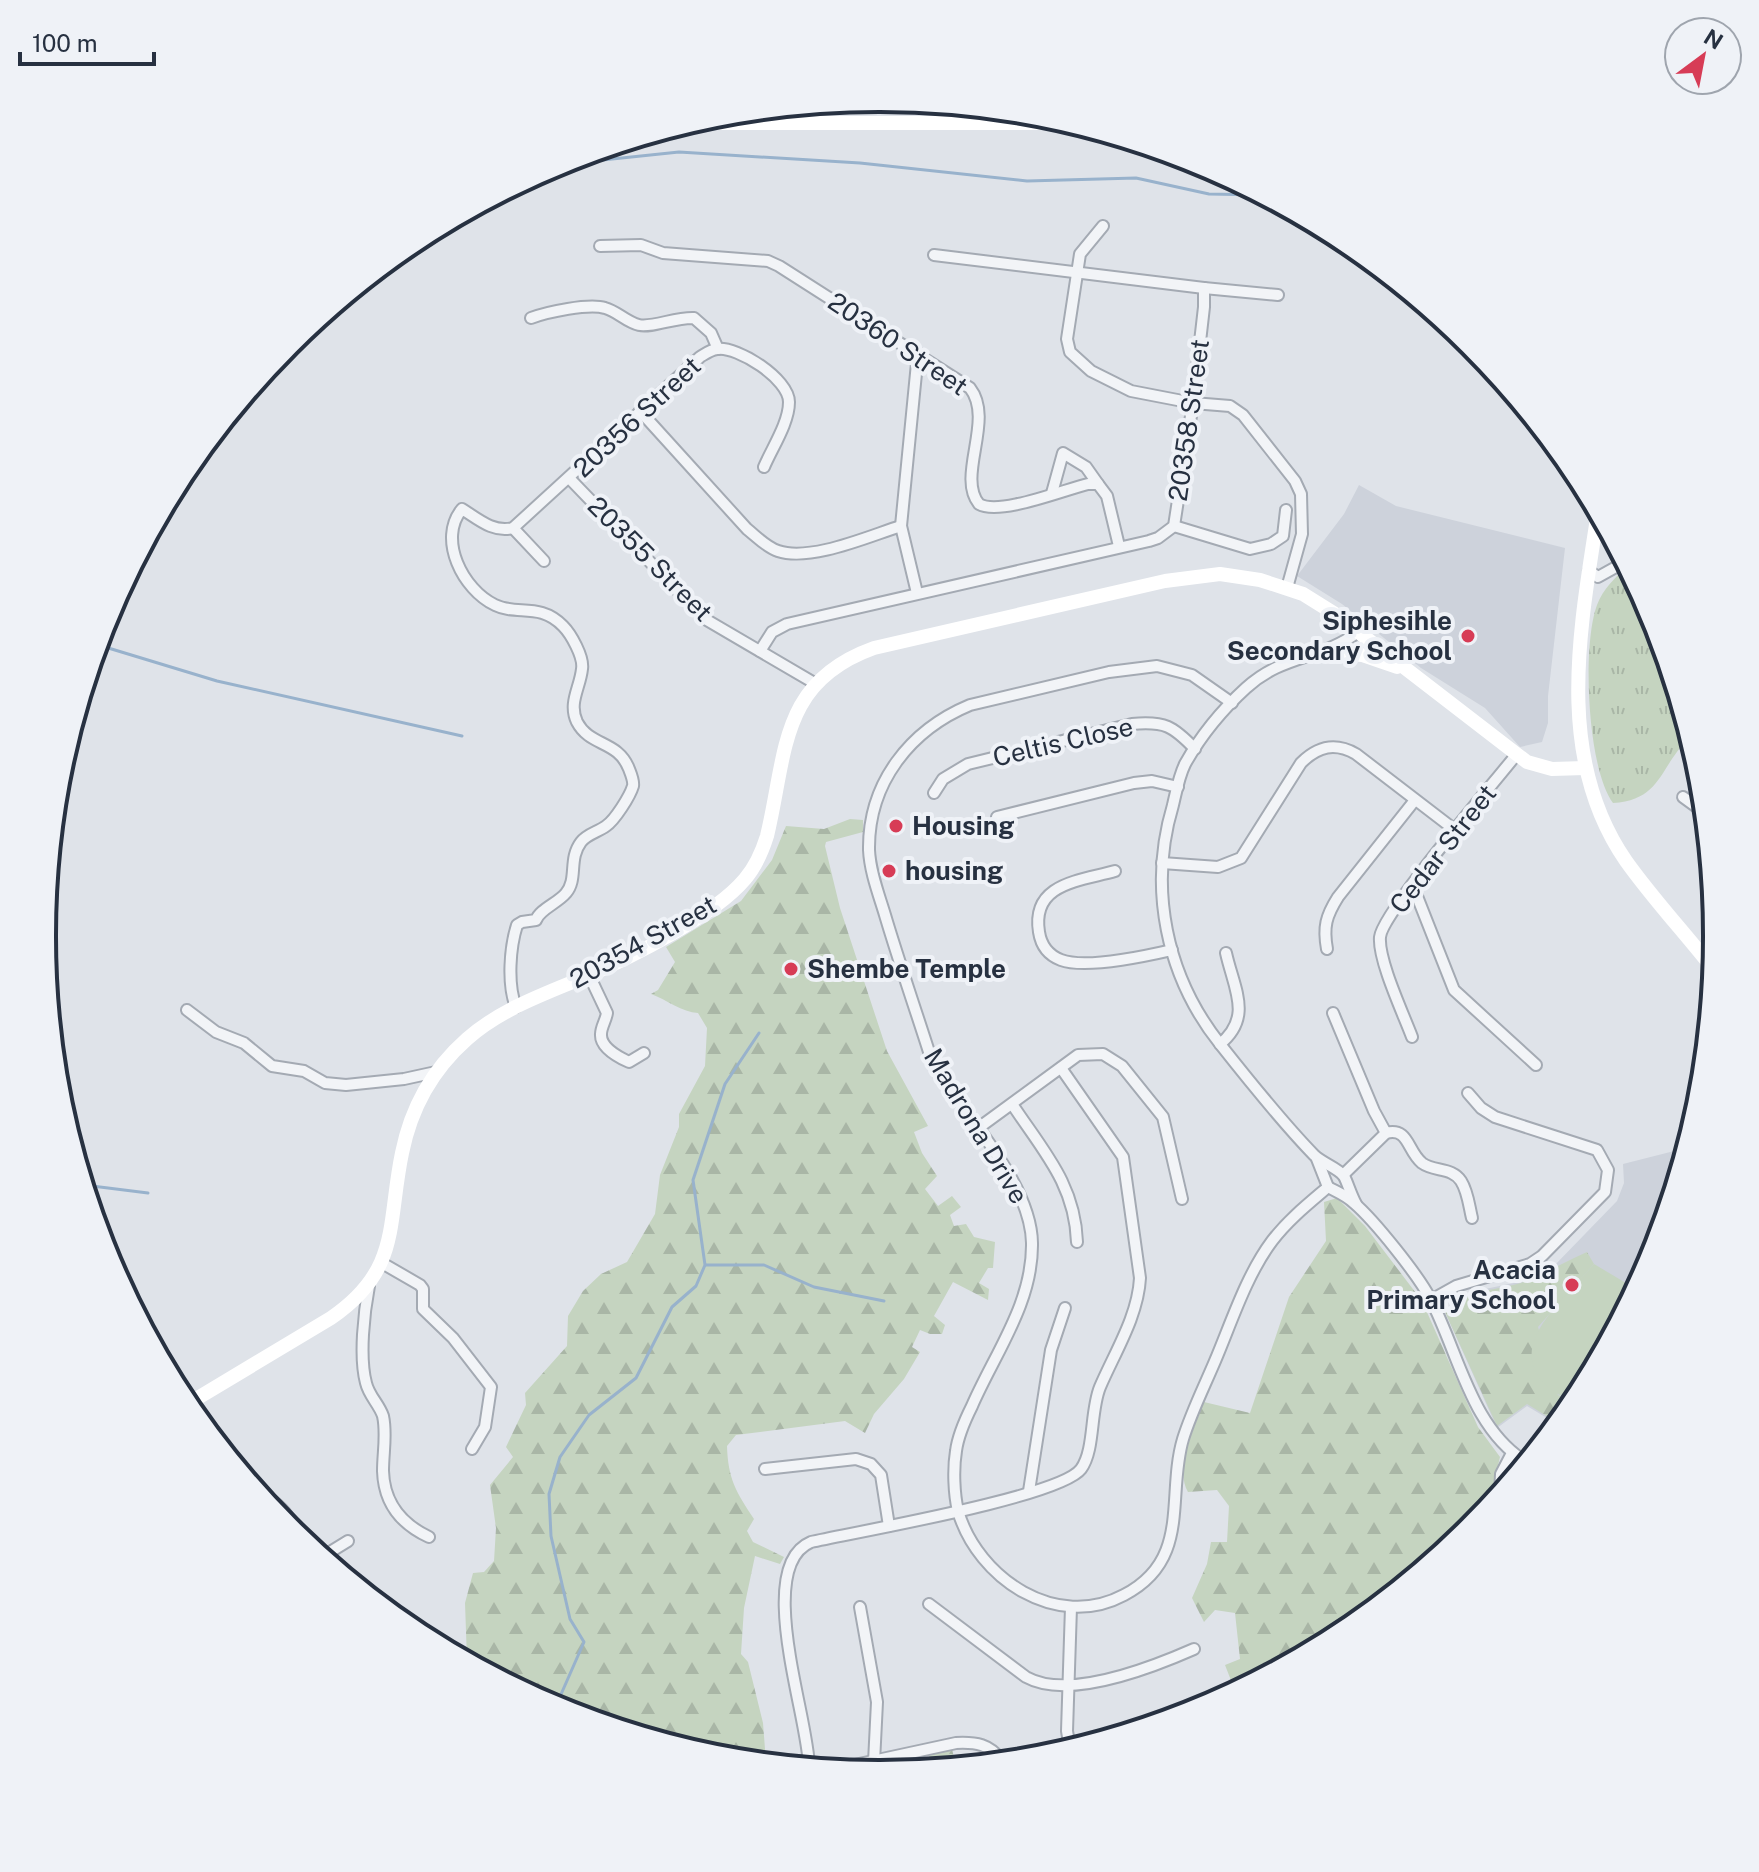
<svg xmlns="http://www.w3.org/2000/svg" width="1759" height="1872" font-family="'Public Sans',sans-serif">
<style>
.built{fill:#cdd2db}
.grass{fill:url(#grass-tufts)}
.forest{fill:url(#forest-firs)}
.park{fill:#c5d4c0}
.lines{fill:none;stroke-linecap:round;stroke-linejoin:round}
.stream{stroke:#98b2cc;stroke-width:3}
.street-casing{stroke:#a4aab3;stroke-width:14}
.street{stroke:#f2f4f7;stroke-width:10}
.secondary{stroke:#fff;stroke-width:14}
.poi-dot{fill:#d73c56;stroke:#eff2f7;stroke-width:3}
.labels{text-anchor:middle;stroke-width:8;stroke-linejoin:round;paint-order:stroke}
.street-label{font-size:26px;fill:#273141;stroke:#eff2f7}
.poi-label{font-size:26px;font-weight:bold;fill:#273141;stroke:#eff2f7;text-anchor:start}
.rim{fill:none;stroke:#273141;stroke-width:4}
</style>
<defs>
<pattern id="grass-tufts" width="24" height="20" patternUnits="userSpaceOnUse" patternTransform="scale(2)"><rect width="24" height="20" fill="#c5d4c0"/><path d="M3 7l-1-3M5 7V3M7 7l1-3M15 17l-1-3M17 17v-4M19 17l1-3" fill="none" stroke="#a9b6a6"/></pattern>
<pattern id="forest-firs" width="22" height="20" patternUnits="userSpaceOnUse" patternTransform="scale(2)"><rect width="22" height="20" fill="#c5d4c0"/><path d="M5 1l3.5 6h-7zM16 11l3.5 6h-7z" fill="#a9b6a6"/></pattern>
</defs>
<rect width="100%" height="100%" fill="#dfe3e9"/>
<g class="built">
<polygon points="1359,485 1396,506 1565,548 1548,696 1548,723 1542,742 1520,747 1485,708 1421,668 1342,604 1297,576 1344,514"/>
<polygon points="1686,1148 1653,1257 1576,1402 1557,1424 1527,1406 1497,1428 1445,1312 1457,1300 1485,1289 1529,1280 1552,1268 1617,1201 1624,1183 1623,1164"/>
</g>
<path class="grass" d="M1627,566l26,50 37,122c-31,27 -27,62 -77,65 -26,-35 -31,-158 -16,-198 6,-16 18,-27 30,-39z"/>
<g class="forest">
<path d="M850,819l13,1v12l-37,10 -1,4 15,62 47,143 41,75 -14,6 8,21 15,23 -12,13 13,17 14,-10 9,11 -11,8 4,11 12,-2 8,13 21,5 -2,26h-5l-9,15 10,6 -1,11 -35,-18 -19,34 11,9 -3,9h-12l-10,-4 -8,17 8,5 -16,27 -30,35 -9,19 -20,-12 -109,14 -9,11c1,33 9,46 27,73l-7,12 6,11 31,15 -4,7 -25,-8 -11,52 -3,46 7,8 15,61 3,39 -50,-5 -157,-47 -92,-50 -2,-57 8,-30 11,-1 10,-11 2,-33 -6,-43 23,-28 -7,-10 20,-42 -1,-12 42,-47 1,-30 15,-25 18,-17 26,-12 28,-48 5,-39 19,-48v-13l26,-48 2,-38 -9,-15c-16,-1 -31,-13 -47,-19l7,-4 17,-28 -9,-15 75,-46 31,-41 14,-34 38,3z"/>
<path d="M1337,1198l28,28 57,75 56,126 22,30 -7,29 -15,14 1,7 14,-5 -22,27 -127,104 -103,55v-6l-9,1 -7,-18 15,-6 -5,-46 -20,-3 -11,12 -12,-24 15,-34 4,-22h16l2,-36 -12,-16 -29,2c-14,-23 7,-66 16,-90l46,11 39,-116 37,-56 -2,-39z"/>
<path d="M1587,1252l7,12 -56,63 20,68 17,8 -17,20 -31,-19 -30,22 -52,-114c26,-27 55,-19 86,-33 19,-8 37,-19 56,-27z"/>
<polygon points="952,1749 956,1766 926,1769 930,1754"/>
</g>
<path class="park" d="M1594,1264l42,25 -61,114c-89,-40 -20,-95 19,-139z"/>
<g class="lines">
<g class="stream">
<polyline points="555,165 679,152 860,163 1027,181 1136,178 1209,194 1261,195"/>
<polyline points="180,476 198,453"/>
<polyline points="96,647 105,647 217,681 462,736"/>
<polyline points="84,1185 148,1193"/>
<polyline points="706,1265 764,1265 814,1287 884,1301"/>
<polyline points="555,1708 584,1642 570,1619 551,1536 549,1494 560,1457 589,1415 636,1378 672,1307 696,1286 705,1265 693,1180 725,1084 759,1033"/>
</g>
<defs>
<g id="street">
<polyline points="1103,226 1080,254 1067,339 1070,352 1091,371 1131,391 1193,403 1230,406 1243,415 1295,481 1301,494 1302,534 1287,588"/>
<path d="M600,246l41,-1 22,8 105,8 11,5 191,122c25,32 -14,88 9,116 20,12 84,-14 109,-20h10l9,12 12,50"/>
<polyline points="1204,288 1278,295"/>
<path d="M531,318c16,-6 58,-15 74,-10 12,3 21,14 34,17 13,3 37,-8 55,-7l17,15 7,16"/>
<path d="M640,411l107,118c10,8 19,18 31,22 33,11 91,-15 123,-25"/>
<polyline points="570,479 705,619 816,684"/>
<polyline points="1052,493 1063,453 1086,467 1098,484"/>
<polyline points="1174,526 1250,549 1271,544 1283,536 1286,510"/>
<polyline points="513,528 544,561"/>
<polyline points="1589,571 1598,577 1625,562"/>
<polyline points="917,593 901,526 918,353"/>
<polyline points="760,651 772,632 787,624 1149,541 1158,538 1174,526 1193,403 1204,307 1204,288 934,255"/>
<path d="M1232,703l-40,-28 -35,-9 -48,6 -139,33c-60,25 -102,78 -101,145 1,22 10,45 16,65 14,47 30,93 45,140 29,56 101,125 102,188 1,60 -37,110 -60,163 -7,14 -14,29 -16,45 -3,18 -2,43 2,60 20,68 99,120 166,84 68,-35 42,-99 59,-156 8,-26 21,-52 32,-78 17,-40 31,-85 57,-120 16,-21 36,-37 56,-54"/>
<path d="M934,793l9,-14 25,-15 164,-40c33,-3 41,2 63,25"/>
<polyline points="1683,797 1705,813"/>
<polyline points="997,817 1134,783 1152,781 1178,787"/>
<path d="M1162,863l56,4 23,-9 60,-95c17,-17 34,-21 55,-9l99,76"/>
<path d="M1115,871c-35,10 -84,12 -76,61 2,13 9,23 22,28 24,9 85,-4 111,-10"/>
<polyline points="1413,886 1454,990 1536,1065"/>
<path d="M1327,949c-4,-22 -1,-33 11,-52l77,-97"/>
<path d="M589,975l18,38c-1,7 -6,14 -6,21 -1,13 17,23 28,28l15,-9"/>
<path d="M516,1007c-9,-23 -6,-60 1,-82l5,-3 14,-2c4,-11 22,-17 30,-27 12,-14 2,-34 15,-51 6,-8 17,-10 25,-16 9,-6 24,-30 27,-40 1,-5 -2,-12 -4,-17 -11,-29 -39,-22 -52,-47 -9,-19 3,-34 5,-53 2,-12 -11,-35 -19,-43 -23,-24 -46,-10 -68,-21 -32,-15 -58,-66 -33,-96 16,10 31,24 51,19l187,-171c5,-3 10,-7 17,-8 21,-3 72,30 72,53 0,21 -17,46 -25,65"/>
<polyline points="187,1010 216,1032 244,1043 272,1066 304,1071 325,1083 346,1085 404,1079 436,1072"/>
<polyline points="1333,1013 1374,1111 1386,1133"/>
<path d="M1412,1037c-9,-24 -34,-77 -32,-100 2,-24 114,-154 136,-182"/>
<path d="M1220,1044c33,-27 14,-55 6,-91"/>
<path d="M1012,1104c31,47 63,80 65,138"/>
<polyline points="977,1129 1078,1055 1103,1054 1122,1066 1163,1117 1182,1199"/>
<polyline points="1317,1159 1328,1187"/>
<path d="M1343,1175l43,-42c23,-6 21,18 36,30 12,9 30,4 39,18 7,11 8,25 11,37"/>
<path d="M1328,1187c9,5 18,8 26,16 20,17 65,73 77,97 28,54 40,128 95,162"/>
<path d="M1356,1204c-5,-9 -8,-20 -12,-28 -6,-8 -22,-13 -30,-21 -33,-34 -64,-73 -94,-111 -54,-68 -72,-156 -47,-239 3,-13 6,-29 12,-41 15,-27 38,-55 61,-76 37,-34 75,-28 112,-56"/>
<polyline points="382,1263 420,1285 423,1289 423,1309 453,1338 491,1387 485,1427 472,1449"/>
<path d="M369,1286c-5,26 -10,71 -3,97 3,13 13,21 17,33 4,18 0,36 0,55 1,32 18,53 46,66"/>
<polyline points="1431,1300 1456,1286 1530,1264 1542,1256 1605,1192 1608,1170 1597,1150 1495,1117 1481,1108 1468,1093"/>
<polyline points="765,1469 856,1459 871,1464 881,1475 889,1526"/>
<polyline points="1029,1491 1051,1350 1065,1308"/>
<path d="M258,1492c31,17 30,27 48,52"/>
<polyline points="1500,1494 1501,1474 1512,1453"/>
<polyline points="322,1557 348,1541"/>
<path d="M929,1604l97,73c43,24 127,-10 168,-28"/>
<polyline points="860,1607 877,1702 874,1762 876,1773"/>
<polyline points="1070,1749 1067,1731 1071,1607"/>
<path d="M809,1767c0,-48 -56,-201 2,-225 44,-10 249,-45 270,-73 14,-19 9,-58 19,-82 15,-35 38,-71 40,-109l-17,-121 -62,-89"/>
<path d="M836,1769l120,-26c20,-1 34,1 46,18"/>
</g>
</defs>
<use href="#street" class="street-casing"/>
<use href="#street" class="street"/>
<g class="secondary">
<polyline points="690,123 1070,123"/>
<path d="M1598,512c-18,117 -44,245 28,349 27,38 59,72 88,109"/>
<polyline points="1327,651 1362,655 1397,667"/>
<path d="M186,1405l145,-87c70,-48 56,-93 71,-165 9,-45 31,-84 65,-114 34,-30 77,-45 118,-62 45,-19 129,-61 160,-98 11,-13 17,-27 22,-43 20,-83 12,-154 107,-188l291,-67 55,-7 40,6 43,14 32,20 192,148 25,7 33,-1"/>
</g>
</g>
<g class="poi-dot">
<circle cx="1468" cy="636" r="8"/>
<circle cx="896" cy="826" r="8"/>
<circle cx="889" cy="871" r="8"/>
<circle cx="791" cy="969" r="8"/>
<circle cx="1572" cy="1285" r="8"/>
</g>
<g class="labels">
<g class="street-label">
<text transform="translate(898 344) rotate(34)" y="9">20360 Street</text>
<text transform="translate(637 417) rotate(-43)" y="9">20356 Street</text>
<text transform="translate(1189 420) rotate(-82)" y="9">20358 Street</text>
<text transform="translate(650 559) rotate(45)" y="9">20355 Street</text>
<text transform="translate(1063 742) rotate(-13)" y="9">Celtis Close</text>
<text transform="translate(1443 849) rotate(-52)" y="9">Cedar Street</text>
<text transform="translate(643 942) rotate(-29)" y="9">20354 Street</text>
<text transform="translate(976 1126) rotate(59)" y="9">Madrona Drive</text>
</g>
<g class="poi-label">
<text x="1452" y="630" text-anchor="end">Siphesihle<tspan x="1452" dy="30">Secondary School</tspan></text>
<text x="912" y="835">Housing</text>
<text x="905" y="880">housing</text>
<text x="807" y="978">Shembe Temple</text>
<text x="1556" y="1279" text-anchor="end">Acacia<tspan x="1556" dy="30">Primary School</tspan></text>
</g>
</g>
<path d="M0 0H1759V1872H0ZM879 112H880A823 823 0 0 1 1703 935V937A823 823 0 0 1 880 1760H879A823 823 0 0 1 56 937V935A823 823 0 0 1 879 112Z" fill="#eff2f7" fill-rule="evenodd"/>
<path class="rim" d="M879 112H880A823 823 0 0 1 1703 935V937A823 823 0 0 1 880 1760H879A823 823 0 0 1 56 937V935A823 823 0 0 1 879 112Z"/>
<g transform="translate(1703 56) rotate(32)"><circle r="38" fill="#eff2f7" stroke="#9fa5ae" stroke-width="2"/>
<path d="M0-6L14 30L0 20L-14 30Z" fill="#d73c56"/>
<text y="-12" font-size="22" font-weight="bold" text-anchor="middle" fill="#273141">N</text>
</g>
<path d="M20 52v12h134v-12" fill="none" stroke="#273141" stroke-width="4"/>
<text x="32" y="52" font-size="24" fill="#273141" stroke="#eff2f7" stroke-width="6" paint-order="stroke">100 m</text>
</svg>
